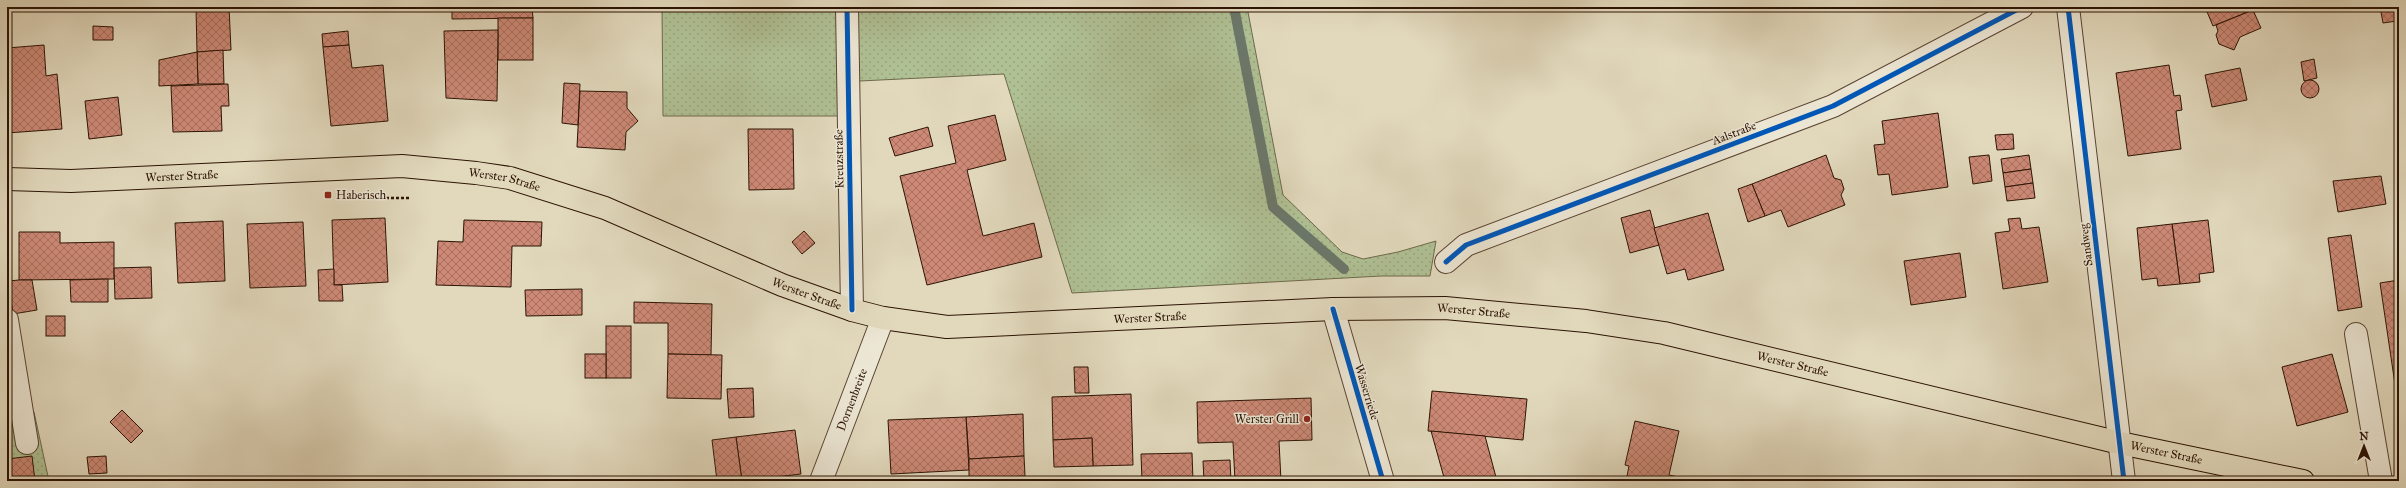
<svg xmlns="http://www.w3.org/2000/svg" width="2406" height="488" font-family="'IM FELL Great Primer',serif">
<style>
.grass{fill:url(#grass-dots);stroke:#6e6a4c}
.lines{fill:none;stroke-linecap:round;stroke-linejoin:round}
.stream{stroke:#6b776a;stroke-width:10}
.building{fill:url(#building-cross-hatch);stroke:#2c1304}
.minor-casing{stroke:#5a4432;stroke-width:24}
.major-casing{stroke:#2c1304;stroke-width:24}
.path{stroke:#2c1304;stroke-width:2.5;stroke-dasharray:3 2;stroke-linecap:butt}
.minor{stroke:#ece6d4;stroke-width:22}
.major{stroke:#e2d9bd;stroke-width:22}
.cycleway-casing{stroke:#ece6d4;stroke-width:8}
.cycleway{stroke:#0057b8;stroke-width:5}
.poi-dot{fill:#8f2418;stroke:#ece6d4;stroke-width:1.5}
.labels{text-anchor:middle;stroke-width:3;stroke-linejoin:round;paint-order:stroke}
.street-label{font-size:12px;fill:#2c1304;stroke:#ece6d4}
.poi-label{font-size:12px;fill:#2c1304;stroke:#ece6d4;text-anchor:start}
</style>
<defs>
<pattern id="grass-dots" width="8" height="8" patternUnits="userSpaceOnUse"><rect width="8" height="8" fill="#afc094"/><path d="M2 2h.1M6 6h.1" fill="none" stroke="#97a47e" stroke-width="1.8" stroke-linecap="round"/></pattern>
<pattern id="building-cross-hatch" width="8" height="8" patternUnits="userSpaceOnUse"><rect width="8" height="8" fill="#cd8976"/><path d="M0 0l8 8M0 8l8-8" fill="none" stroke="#a76f5f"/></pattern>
</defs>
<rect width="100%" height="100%" fill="#e2d9bd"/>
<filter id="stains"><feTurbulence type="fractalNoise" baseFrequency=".005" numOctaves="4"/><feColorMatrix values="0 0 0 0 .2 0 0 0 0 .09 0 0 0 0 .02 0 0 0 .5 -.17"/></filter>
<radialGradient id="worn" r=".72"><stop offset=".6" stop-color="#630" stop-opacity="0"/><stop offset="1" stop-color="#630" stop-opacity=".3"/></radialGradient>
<g class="grass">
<polygon points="662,7 1247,7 1283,195 1342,252 1363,259 1398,252 1436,241 1430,276 1381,276 1072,293 1004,74 839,82 839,116 663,116"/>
<polygon points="34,412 49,481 7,481 7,417"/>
</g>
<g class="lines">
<polyline class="stream" points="1234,7 1273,207 1344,269"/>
</g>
<g class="building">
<polygon points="196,7 229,7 231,50 197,52"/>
<polygon points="452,7 532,7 533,18 452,19"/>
<polygon points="2205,7 2260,7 2213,26"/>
<polygon points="2380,7 2395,7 2397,21 2383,23"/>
<polygon points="2253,10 2261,28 2240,37 2234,50 2219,44 2216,35 2218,31 2216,25"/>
<rect x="498" y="18" width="35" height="42"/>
<polygon points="93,26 113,27 113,40 93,40"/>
<polygon points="498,30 497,101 446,98 444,31"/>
<polygon points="348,31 349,45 323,47 322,34"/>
<polygon points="44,45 46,76 57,74 62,129 7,133 7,48"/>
<polygon points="349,45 352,68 383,65 388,121 331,126 323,47"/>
<polygon points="223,50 224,84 198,84 197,52"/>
<polygon points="197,52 198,84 159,86 159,60"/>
<polygon points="2314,59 2317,78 2304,81 2301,62"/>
<polygon points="2169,65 2174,96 2180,95 2182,110 2176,111 2181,149 2128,156 2116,73"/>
<polygon points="2240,68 2247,100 2212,107 2205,75"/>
<circle cx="2310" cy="89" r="9"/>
<polygon points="564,83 580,84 578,125 562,123"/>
<polygon points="228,84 229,106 221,106 222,131 173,132 171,86"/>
<polygon points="580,91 627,92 627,108 638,121 626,132 625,150 577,147"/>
<polygon points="118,97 122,135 89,139 85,101"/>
<polygon points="1938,113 1948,187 1892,195 1889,174 1878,175 1874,145 1885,144 1882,121"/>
<polygon points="995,115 1006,160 967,170 983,236 1034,223 1042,257 927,285 900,176 956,163 948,126"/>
<polygon points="928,127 933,146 895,156 889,138"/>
<polygon points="748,129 793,129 794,189 749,190"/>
<polygon points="2013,134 2014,149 1997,150 1995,135"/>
<polygon points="1826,155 1834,178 1841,180 1844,189 1841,195 1845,205 1788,227 1781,210 1765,216 1752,184"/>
<polygon points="1989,155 1992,181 1973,184 1969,157"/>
<polygon points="2029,155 2031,169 2003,173 2001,159"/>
<polygon points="2031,169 2033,183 2005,187 2003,173"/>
<polygon points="2381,176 2386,204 2338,212 2333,181"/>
<polygon points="2033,183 2035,198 2007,201 2005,187"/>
<polygon points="1752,184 1765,216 1748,222 1738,189"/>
<polygon points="1650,210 1659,245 1630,253 1621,218"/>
<polygon points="1708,213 1724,270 1688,280 1685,269 1667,274 1654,228"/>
<polygon points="385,218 388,282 334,285 332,220"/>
<polygon points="2020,218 2022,229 2039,227 2048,282 2003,289 1995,233 2010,231 2008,219"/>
<polygon points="464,220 542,222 541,246 512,246 511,287 436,285 438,241 463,242"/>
<polygon points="2208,220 2214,272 2199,274 2200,282 2180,284 2172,224"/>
<polygon points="223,221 225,281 178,283 175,223"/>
<polygon points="303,222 306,286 250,288 247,224"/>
<polygon points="2172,224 2180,284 2158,286 2157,278 2142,280 2137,228"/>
<polygon points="804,231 815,243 802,254 792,242"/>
<polygon points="19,232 60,232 60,243 114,242 114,279 19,280"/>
<polygon points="2351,235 2362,307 2338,311 2328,238"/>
<polygon points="1960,253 1966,297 1911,305 1904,261"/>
<polygon points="151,267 152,298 115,299 114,268"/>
<polygon points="334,269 334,285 342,285 343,301 319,301 318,270"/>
<polygon points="108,279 108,302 71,302 70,280"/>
<polygon points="19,280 32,280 37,310 13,314 8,281"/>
<polygon points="2399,280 2399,397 2397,398 2380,283"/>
<polygon points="582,289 582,315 526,316 525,290"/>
<polygon points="634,302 712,304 711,355 668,354 668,323 634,323"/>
<rect x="46" y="316" width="19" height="20"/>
<rect x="606" y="326" width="25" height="52"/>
<rect x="585" y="354" width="21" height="24"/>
<polygon points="668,354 722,355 721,399 667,398"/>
<polygon points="2332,354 2348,412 2297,426 2282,367"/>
<polygon points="1074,367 1088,367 1089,393 1075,393"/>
<polygon points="753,388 754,417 729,418 727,389"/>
<polygon points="1432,391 1527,399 1523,440 1428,431"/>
<polygon points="1131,394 1133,465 1093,466 1092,438 1053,440 1052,397"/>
<polygon points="1311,398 1312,440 1279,441 1281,481 1235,481 1233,442 1198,443 1197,402"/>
<polygon points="122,410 143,431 131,443 110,422"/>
<polygon points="1023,414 1024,456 969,459 966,417"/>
<polygon points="966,417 969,470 891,474 888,420"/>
<polygon points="1635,421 1679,431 1669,475 1698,481 1626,481 1629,466 1625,465"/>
<polygon points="795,430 801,474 742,481 736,437"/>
<polygon points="1431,431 1485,436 1497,481 1445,481"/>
<polygon points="736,437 742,481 717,481 712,440"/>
<polygon points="1092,438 1093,466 1054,467 1053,440"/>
<polygon points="1192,453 1193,481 1142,481 1141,454"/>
<polygon points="32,456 35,481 7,481 7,459"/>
<polygon points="106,456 107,473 89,474 87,457"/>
<polygon points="1024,456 1025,476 969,479 969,459"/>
<polygon points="1230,460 1231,481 1204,481 1203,461"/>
</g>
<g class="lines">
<defs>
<g id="minor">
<polyline points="847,7 852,310"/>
<polyline points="2068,7 2124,481"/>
<polyline points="1446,262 1466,245 1833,106 2022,7"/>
<polyline points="1333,309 1383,481"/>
<polyline points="7,320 27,443"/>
<polyline points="2356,334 2381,481"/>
<path id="s1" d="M821,481l62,-163"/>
</g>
<g id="major">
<path id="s2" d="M7,179l64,2 331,-15 74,7 34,5 95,30 177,77 70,25 31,8 64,9 386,-18 112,-1 141,13 78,12 456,110 183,38"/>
</g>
</defs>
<use href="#minor" class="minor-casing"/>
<use href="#major" class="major-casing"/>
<polyline class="path" points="381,198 410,198"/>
<use href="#minor" class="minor"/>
<use href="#major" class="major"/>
<defs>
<g id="cycleway">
<polyline points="847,7 852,310"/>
<polyline points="2068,7 2124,481"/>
<polyline points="1446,262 1466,245 1833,106 2022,7"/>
<polyline points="1333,309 1383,481"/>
</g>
</defs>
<use href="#cycleway" class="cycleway-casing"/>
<use href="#cycleway" class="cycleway"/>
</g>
<g class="poi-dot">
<rect x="324" y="191" width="8" height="8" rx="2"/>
<circle cx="1307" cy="419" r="4"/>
</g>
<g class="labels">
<g class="street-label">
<text transform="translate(1734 133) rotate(-21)" y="4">Aalstraße</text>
<text transform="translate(839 159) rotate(-91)" y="4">Kreuzstraße</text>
<text dy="4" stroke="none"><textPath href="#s2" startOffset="175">Werster Straße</textPath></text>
<text dy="4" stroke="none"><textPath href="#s2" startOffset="499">Werster Straße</textPath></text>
<text transform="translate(2086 245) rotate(-97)" y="4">Sandweg</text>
<text dy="4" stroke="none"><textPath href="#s2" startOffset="823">Werster Straße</textPath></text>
<text dy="4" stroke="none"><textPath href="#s2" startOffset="1495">Werster Straße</textPath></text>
<text dy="4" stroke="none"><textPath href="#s2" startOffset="1171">Werster Straße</textPath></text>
<text dy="4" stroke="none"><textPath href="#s2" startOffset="1819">Werster Straße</textPath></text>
<text transform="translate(1367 392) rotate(73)" y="4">Wasserriede</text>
<text dy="4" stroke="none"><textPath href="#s1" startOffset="87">Dornenbreite</textPath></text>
<text dy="4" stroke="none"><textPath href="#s2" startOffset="2203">Werster Straße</textPath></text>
</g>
<g class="poi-label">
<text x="336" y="199">Haberisch</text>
<text x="1299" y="423" text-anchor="end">Werster Grill</text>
</g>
</g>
<rect width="2406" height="488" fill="none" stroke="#e2d9bd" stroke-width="24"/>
<rect x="8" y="8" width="2390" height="472" fill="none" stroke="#2c1304" stroke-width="2"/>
<rect x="12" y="12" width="2382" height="464" fill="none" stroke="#2c1304"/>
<g transform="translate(2364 446)" stroke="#ece6d4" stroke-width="3" paint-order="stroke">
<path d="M0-3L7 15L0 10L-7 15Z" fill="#2c1304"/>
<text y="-6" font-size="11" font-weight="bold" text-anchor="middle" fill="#2c1304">N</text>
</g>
<rect width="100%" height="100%" filter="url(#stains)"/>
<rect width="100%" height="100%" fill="url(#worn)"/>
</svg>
